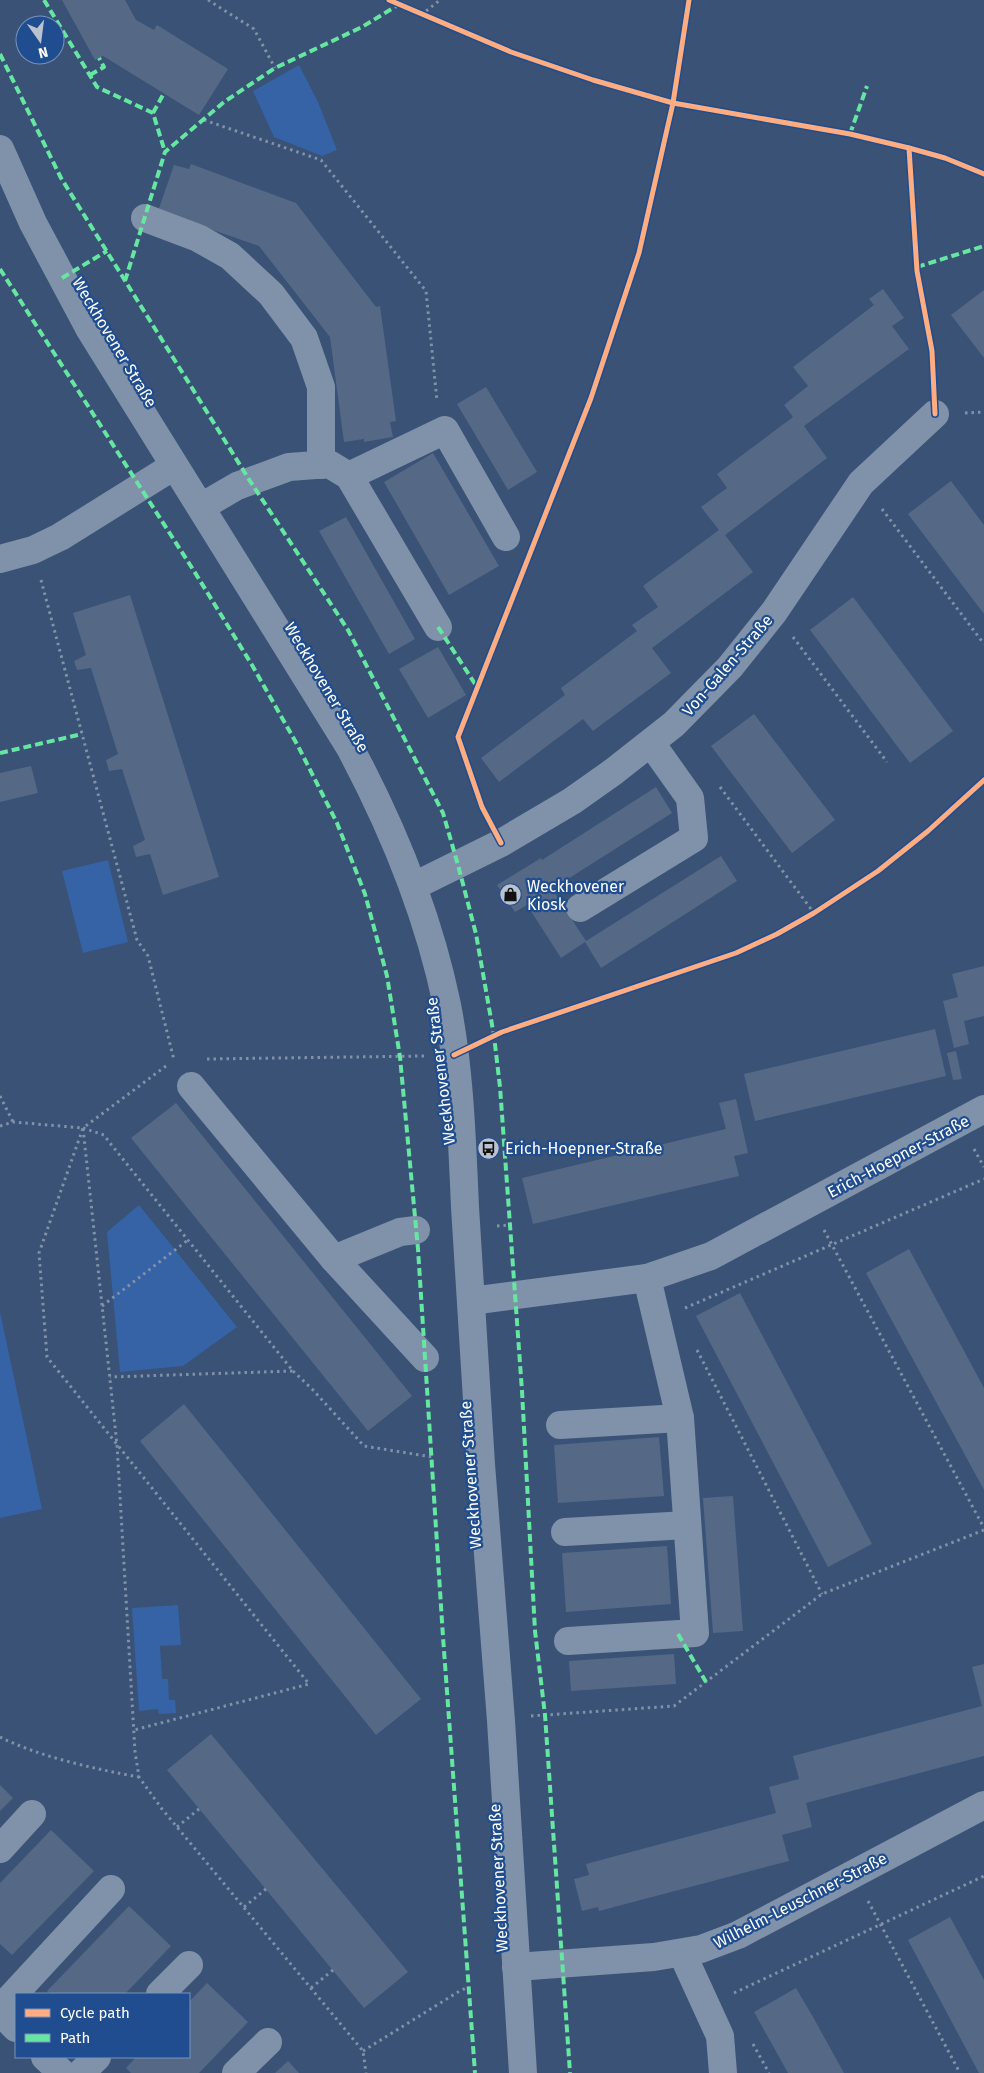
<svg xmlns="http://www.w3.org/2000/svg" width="984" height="2073" font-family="'Fira Sans',sans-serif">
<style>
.green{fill:#3563a5}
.building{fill:#556986}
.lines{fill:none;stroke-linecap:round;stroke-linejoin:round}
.path{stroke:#8092a9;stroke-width:3;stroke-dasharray:2.5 4;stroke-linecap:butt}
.minor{stroke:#8092a9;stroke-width:28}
.quiet{stroke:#66e7a1;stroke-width:4;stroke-dasharray:8 4;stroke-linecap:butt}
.cycleway-casing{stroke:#204d8f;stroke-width:8}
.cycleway{stroke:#ffac80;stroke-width:5}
.labels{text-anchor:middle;stroke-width:4.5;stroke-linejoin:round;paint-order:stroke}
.street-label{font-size:16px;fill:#fff;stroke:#204d8f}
.poi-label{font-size:16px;fill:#fff;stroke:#204d8f;text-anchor:start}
</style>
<rect width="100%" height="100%" fill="#395276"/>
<g class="green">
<polygon points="299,65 318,102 337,150 322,156 274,137 253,91"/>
<polygon points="108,860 128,942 83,953 62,871"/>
<polygon points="139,1205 237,1327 183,1366 120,1372 107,1232"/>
<polygon points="0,1312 42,1509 0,1518"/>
<polygon points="178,1605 181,1645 160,1646 162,1679 168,1679 169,1700 175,1700 176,1713 159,1714 158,1709 139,1711 132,1608"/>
</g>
<g class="building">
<polygon points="62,0 125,0 136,20 154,30 157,25 228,69 199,115 103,56 95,60"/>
<polygon points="191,164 296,203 376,307 380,306 396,421 390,422 393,437 364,442 364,439 344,442 330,337 259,246 158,211 174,165 189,169"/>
<polygon points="883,289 904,318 892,326 909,349 804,426 827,458 725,535 753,572 652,648 671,673 593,731 583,719 499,782 481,758 565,695 561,688 637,631 632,625 658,607 643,586 719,530 701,507 727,488 717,474 793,417 784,405 808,386 793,367 874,305 869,299"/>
<polygon points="984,290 984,358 951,315"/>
<polygon points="486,387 537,472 508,490 457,404"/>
<polygon points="433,453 499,566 449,595 384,482"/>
<polygon points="951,481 984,525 984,614 908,514"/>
<polygon points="346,517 415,639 389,654 319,531"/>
<polygon points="130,595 219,877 163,895 150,854 136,857 133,846 145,840 122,769 109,771 106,760 118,754 91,668 77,670 74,661 86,655 73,613"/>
<polygon points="853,597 953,731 910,763 810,630"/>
<polygon points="438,647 466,695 428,718 399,669"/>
<polygon points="754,714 835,820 792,853 711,746"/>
<polygon points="31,766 38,793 0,802 0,773"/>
<polygon points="656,787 672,813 552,889 586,941 721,856 737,881 601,968 585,942 561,958 527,905 515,912 497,885 541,858 542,860"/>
<polygon points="984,966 984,1016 964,1021 969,1044 954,1048 943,1001 958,997 952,974"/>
<polygon points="935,1029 946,1076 755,1121 744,1074"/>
<polygon points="956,1051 962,1079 953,1080 947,1053"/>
<polygon points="736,1099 748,1153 734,1156 739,1176 533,1224 522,1178 726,1129 719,1103"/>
<polygon points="176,1103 412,1396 368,1431 131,1138"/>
<polygon points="909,1249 984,1388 984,1490 866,1273"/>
<polygon points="740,1293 872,1544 828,1567 696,1316"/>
<polygon points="184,1404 421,1699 376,1735 140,1441"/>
<polygon points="659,1437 664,1496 558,1503 554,1445"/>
<polygon points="733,1496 743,1631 713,1633 703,1498"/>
<polygon points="667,1546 671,1604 566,1612 562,1553"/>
<polygon points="674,1654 676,1684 571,1691 569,1661"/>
<polygon points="984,1664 984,1756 806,1803 812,1827 782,1835 789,1861 599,1911 598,1907 582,1911 574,1879 589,1875 586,1864 776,1813 769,1787 799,1779 793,1756 982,1706 972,1667"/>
<polygon points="211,1734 408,1972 364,2008 167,1770"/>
<polygon points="0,1785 13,1798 0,1811"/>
<polygon points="51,1830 94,1871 12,1955 0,1944 0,1883"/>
<polygon points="129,1906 171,1946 125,1994 51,1994 47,1991"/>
<polygon points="950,1917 984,1980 984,2073 979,2073 908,1940"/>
<polygon points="207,1983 248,2022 199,2073 131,2073 126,2068 136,2057 189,2057 189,2002"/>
<polygon points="796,1988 813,2017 844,2073 788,2073 754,2012"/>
<polygon points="288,2061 299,2073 275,2073"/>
</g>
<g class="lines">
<g class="path">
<polyline points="208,0 254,29 275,68"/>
<polyline points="421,15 440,0"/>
<polyline points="204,120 321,160 426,291 437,401"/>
<polyline points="965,413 984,412"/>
<polyline points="882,509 984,644"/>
<polyline points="41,580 137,940 148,956 174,1060"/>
<polyline points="793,637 887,762"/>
<polyline points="720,787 814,913"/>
<polyline points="207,1059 424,1056"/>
<polyline points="166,1066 83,1128 117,1445 135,1752 139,1777 162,1809 363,2051 366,2073"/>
<polyline points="0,1096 13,1122"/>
<polyline points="0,1126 13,1122 83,1128 39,1253 47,1357 309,1684 134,1730"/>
<polyline points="83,1128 104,1135 110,1143 293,1371 110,1377"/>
<polyline points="974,1149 984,1167"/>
<polyline points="497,1226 509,1225"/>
<polyline points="824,1230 984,1528"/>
<polyline points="102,1306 188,1240"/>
<polyline points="685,1308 984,1179"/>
<polyline points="697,1350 822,1594"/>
<polyline points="293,1371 313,1390 364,1446 432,1457"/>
<polyline points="531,1716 674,1706 822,1594 984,1530"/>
<path d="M0,1737c40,20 95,32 139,40"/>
<polyline points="177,1827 199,1809"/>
<polyline points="868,1901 960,2073"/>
<polyline points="244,1907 266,1889"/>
<polyline points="311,1988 333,1970"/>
<polyline points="734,1993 984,1876"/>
<polyline points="753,2044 769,2073"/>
<polyline points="363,2051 458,1992 468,1987"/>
</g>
<g class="minor">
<path d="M0,149l33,74 56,105 260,418c44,82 79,167 98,259 13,66 15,135 18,202 5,86 10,172 16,257 6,86 14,171 20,257 8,117 14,235 22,352"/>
<polyline points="145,218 198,238 230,256 271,294 304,338 321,387 321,465"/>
<polyline points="349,476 445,430 506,537"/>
<polyline points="201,507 237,486 289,467 329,464 349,476 438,627"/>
<polyline points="0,559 33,550 60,537 174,466"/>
<polyline points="414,886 501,843 572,801 613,772 674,724 730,667 774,612 861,483 935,414"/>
<polyline points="580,908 694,838 690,798 651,743"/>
<polyline points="191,1086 334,1259 425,1358"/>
<polyline points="334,1259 400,1232 416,1230"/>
<polyline points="471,1301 647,1278 711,1256 984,1109"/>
<polyline points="560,1425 680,1418"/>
<polyline points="565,1532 687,1525"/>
<polyline points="568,1641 695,1633 680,1418 647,1278"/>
<polyline points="0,1849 32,1814"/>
<polyline points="682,1953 720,2036 723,2073"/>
<polyline points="516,1967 654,1957 701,1949 738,1935 984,1805"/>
<polyline points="160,1994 189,1965"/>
<polyline points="0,2009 111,1889"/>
<polyline points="0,2012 16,2028"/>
<polyline points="45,2057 62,2073"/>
<polyline points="81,2073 97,2057"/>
<polyline points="236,2073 268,2042"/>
</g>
<g class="quiet">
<polyline points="44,0 97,87 153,113 165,152"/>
<polyline points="0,54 61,178 250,481 348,630 443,813 458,865 476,934 494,1036 500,1087 522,1391 535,1631 545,1715 570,2073"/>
<polyline points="90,75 104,67 99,58"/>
<polyline points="153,113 164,93"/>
<polyline points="850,134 867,86"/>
<polyline points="917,267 984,246"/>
<polyline points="0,269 194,571 252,665 298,746 337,823 365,894 387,976 400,1057 418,1249 443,1637 475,2073"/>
<polyline points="62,278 107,251"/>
<polyline points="125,281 165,152 224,102 275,68 362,27 398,5"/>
<polyline points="438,627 477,687"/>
<polyline points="0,753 82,734"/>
<polyline points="678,1634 706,1682"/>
</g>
<defs>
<g id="cycleway">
<polyline points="389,0 511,52 593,80 673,103 850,134 909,148 945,158 984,174"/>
<polyline points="909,148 917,271 932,351 935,414"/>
<polyline points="501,843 482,807 458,737 591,398 639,253 673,103 689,0"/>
<polyline points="454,1055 502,1032 736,953 777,934 814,913 878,871 928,831 984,780"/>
</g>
</defs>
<use href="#cycleway" class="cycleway-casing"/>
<use href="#cycleway" class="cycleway"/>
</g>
<defs>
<symbol id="shop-disc" viewBox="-11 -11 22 22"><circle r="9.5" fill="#bac2cf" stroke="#204d8f"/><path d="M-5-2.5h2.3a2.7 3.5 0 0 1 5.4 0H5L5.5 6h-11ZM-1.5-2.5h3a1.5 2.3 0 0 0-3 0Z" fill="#111"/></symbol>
<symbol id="bus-disc" viewBox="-11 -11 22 22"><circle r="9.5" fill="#bac2cf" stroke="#204d8f"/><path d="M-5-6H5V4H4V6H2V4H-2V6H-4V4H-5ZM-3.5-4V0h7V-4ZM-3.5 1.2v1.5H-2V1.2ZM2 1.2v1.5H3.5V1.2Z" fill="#111"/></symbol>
</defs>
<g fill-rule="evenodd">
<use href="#shop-disc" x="498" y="882" width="25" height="25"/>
<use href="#bus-disc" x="476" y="1136" width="25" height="25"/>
</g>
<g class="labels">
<g class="street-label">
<text transform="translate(115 342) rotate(59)" y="6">Weckhovener Straße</text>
<text transform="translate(727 665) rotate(-49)" y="6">Von-Galen-Straße</text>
<text transform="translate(327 687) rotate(59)" y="6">Weckhovener Straße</text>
<text transform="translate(440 1071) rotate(-97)" y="6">Weckhovener Straße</text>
<text transform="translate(898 1156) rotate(-28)" y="6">Erich-Hoepner-Straße</text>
<text transform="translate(470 1475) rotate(-94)" y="6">Weckhovener Straße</text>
<text transform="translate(498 1878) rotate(-93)" y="6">Weckhovener Straße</text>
<text transform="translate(800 1900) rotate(-27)" y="6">Wilhelm-Leuschner-Straße</text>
</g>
<g class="poi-label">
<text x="527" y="892">Weckhovener<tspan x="527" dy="18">Kiosk</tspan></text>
<text x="505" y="1154">Erich-Hoepner-Straße</text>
</g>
</g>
<rect x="15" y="1993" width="175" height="65" fill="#204d8f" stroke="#7994bc"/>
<rect x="25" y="2009" width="25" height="8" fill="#ffac80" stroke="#7994bc"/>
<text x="60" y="2018" font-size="15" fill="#ffffff">Cycle path</text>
<rect x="25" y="2034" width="25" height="8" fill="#66e7a1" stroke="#7994bc"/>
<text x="60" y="2043" font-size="15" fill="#ffffff">Path</text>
<g transform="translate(40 40) rotate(166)"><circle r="24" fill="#204d8f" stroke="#7994bc"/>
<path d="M0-4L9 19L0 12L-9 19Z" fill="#bac2cf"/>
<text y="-8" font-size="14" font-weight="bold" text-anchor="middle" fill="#ffffff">N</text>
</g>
</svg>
